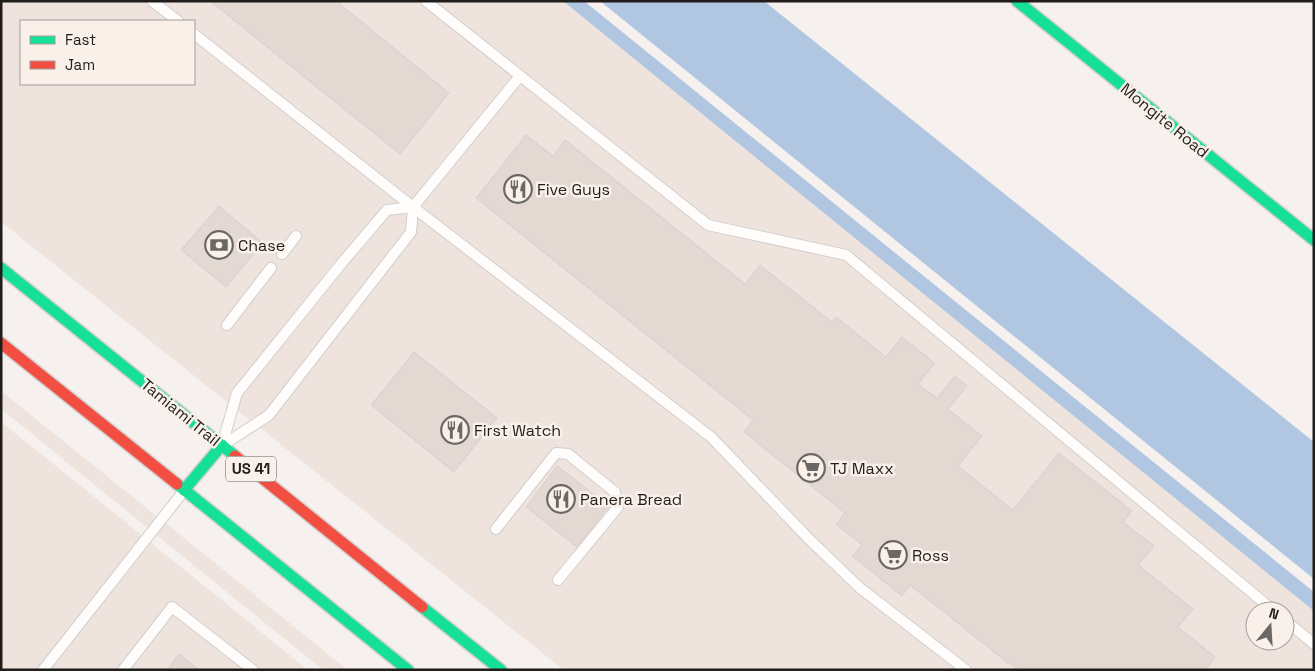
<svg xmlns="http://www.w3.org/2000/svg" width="1315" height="671" font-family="'Space Grotesk',sans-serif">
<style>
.built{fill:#eee4dd;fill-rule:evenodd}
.water{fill:#b1c6e0}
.building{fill:#e4d9d2;stroke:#d4d0ce}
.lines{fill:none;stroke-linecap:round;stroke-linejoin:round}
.lane-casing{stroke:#d2cecb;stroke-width:12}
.fast-casing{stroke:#d2cecb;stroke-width:14}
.jam-casing{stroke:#d2cecb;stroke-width:14}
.lane{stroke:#fefdfc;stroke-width:10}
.fast{stroke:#16e098;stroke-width:11}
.jam{stroke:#f24e42;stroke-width:11}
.labels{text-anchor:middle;stroke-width:5;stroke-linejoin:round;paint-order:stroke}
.shield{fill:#faf0ea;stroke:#615c59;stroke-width:1}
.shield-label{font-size:15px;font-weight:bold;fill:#201d1b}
.street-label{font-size:16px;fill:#201d1b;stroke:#faf0ea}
.poi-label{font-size:16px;fill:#201d1b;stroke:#faf0ea;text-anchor:start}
</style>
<rect width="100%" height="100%" fill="#f6f1ee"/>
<g class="built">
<path d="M1,1h562l751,610v59h-750l-563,-448zM21,21h173v63h-173zM1255,611h30v30h-30z"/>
<polygon points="1,391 348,670 323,670 1,409"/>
<polygon points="1,422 92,495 308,670 1,670"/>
</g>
<g class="water">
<polygon points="563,1 584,1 1314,592 1314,611"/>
<polygon points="600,1 764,1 1314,442 1314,579"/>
</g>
<g class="building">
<polygon points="210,1 336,1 449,93 400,154"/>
<polygon points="526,135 553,156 565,140 745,284 760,265 832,322 836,317 886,357 902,337 935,363 918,384 937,398 955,376 967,386 948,409 982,436 958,466 1013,510 1059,453 1132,511 1123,522 1154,546 1138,565 1193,609 1178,627 1215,657 1205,670 1018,670 1010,663 1009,664 910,585 902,596 852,556 862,545 836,524 845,513 744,432 753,420 476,198"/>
<polygon points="219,206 263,243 226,287 181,250"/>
<polygon points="414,352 497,418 454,472 371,405"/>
<polygon points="557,466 609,506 577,547 526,507"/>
<polygon points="179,654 199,670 167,670"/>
</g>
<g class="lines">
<defs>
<g id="lane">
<polyline points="152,1 178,21"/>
<polyline points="426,1 708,225 846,255 1274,611"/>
<polyline points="194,34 413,207 711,437 810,540 860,588 966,670"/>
<polyline points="282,254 296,236"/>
<polyline points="227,325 271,268"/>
<polyline points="222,445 237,393 341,264 387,210 413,207"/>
<polyline points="223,445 269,415 411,232 413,207 520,76"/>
<polyline points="496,529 556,453 568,454 615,492 618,507 558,580"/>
<polyline points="1285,620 1314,644"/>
<polyline points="43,670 183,492"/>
<polyline points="123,670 172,607 253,670"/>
</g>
<g id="fast">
<polyline points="1017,1 1314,240"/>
<polyline points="1,268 235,456"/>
<polyline points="177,484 408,670"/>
<polyline points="184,490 222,445"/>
<polyline points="422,607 501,670"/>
</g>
<g id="jam">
<polyline points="1,343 177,484"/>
<polyline points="235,456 422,607"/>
</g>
</defs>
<use href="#lane" class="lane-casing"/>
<use href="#fast" class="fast-casing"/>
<use href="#jam" class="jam-casing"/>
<use href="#lane" class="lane"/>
<use href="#fast" class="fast"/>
<use href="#jam" class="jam"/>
</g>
<defs>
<symbol id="restaurant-ring" viewBox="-11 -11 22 22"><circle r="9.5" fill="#faf0ea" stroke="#6b6765" stroke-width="1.5"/><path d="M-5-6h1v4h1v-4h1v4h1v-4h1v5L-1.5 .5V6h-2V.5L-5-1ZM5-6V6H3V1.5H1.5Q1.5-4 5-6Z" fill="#6b6765"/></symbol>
<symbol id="bank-ring" viewBox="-11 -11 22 22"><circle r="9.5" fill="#faf0ea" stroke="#6b6765" stroke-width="1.5"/><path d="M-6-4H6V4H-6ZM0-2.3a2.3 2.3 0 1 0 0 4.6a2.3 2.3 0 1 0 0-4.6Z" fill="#6b6765"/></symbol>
<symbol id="supermarket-ring" viewBox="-11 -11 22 22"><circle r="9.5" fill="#faf0ea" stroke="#6b6765" stroke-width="1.5"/><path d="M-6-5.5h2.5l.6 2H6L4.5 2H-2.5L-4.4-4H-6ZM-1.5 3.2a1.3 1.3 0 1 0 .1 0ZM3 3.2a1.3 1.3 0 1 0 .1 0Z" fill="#6b6765"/></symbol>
</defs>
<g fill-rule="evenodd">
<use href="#restaurant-ring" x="502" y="173" width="32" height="32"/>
<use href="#bank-ring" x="203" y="229" width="32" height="32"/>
<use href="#restaurant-ring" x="439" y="414" width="32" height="32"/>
<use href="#supermarket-ring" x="795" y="452" width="32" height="32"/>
<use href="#restaurant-ring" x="545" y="483" width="32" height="32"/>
<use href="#supermarket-ring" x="877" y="539" width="32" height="32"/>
</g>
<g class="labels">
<rect class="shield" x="226" y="456.5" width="50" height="25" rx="4"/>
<g class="shield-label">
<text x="251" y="474">US 41</text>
</g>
<g class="street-label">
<text transform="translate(1165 120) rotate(39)" y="6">Mongite Road</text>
<text transform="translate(181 412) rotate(39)" y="6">Tamiami Trail</text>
</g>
<g class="poi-label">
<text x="537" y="195">Five Guys</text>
<text x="238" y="251">Chase</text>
<text x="474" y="436">First Watch</text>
<text x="830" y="474">TJ Maxx</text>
<text x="580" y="505">Panera Bread</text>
<text x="912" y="561">Ross</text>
</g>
</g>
<rect width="1315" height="671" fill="none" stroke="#201d1b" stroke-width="5"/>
<rect x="20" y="20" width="175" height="65" fill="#faf0ea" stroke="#a39c97"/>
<rect x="30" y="36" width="25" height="8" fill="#16e098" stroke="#a39c97"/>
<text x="65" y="45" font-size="15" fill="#201d1b">Fast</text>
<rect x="30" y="61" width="25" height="8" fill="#f24e42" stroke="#a39c97"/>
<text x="65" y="70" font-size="15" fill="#201d1b">Jam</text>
<g transform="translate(1270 626) rotate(18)"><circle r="24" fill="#faf0ea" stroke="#a39c97"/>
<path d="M0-4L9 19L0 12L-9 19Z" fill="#6b6765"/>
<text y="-8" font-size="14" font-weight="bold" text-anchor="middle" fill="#201d1b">N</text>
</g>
</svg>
